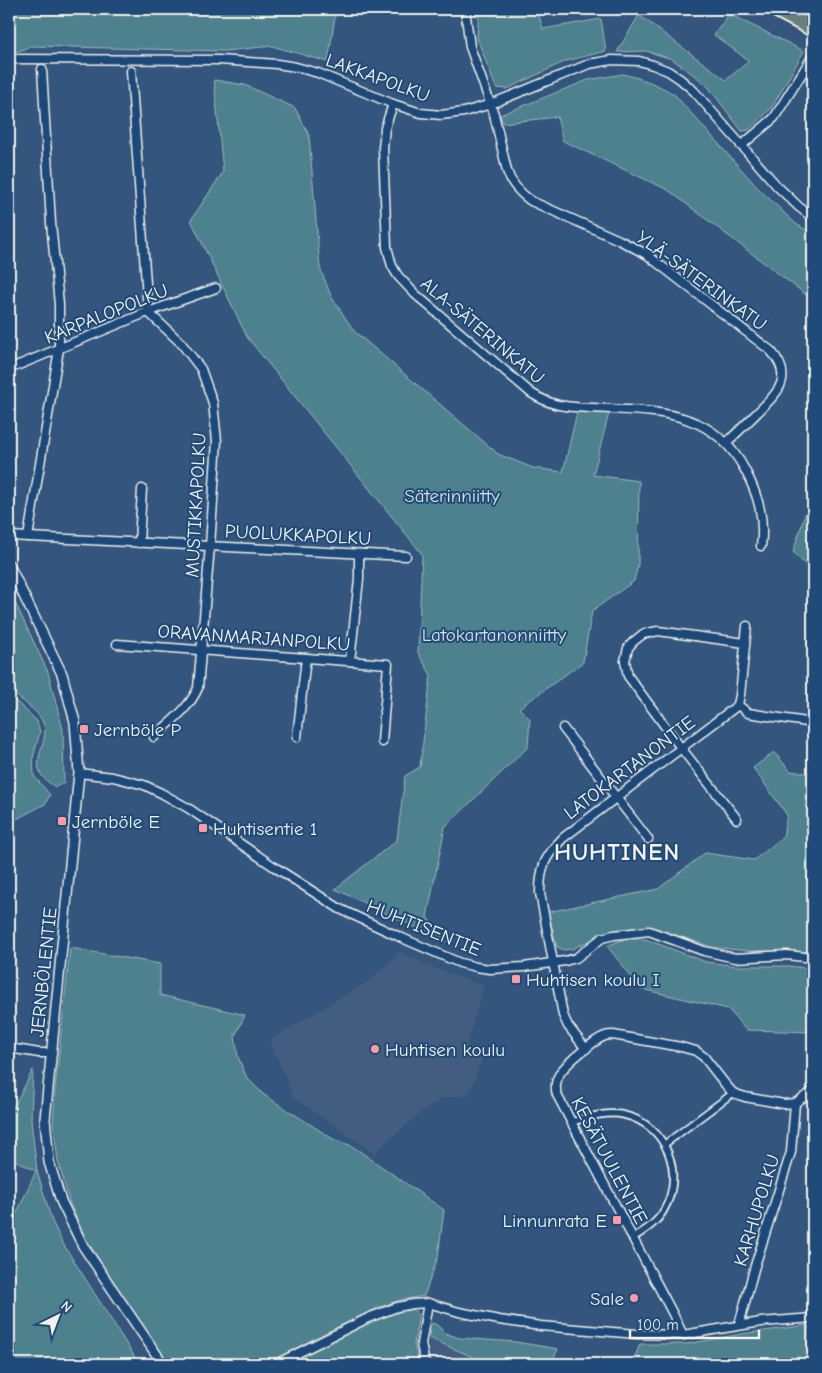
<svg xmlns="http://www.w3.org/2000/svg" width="822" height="1373" font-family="'Comic Neue',sans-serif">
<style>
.built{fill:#425d7f}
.green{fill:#4d818e;stroke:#a0b9bb}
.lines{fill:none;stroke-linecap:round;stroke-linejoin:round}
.pedestrian-casing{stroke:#f4f1e8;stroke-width:9}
.minor-casing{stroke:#f4f1e8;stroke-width:11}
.tertiary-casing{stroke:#f4f1e8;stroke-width:12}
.motorway-casing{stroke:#f4f1e8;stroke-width:18}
.pedestrian{stroke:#1f4a7a;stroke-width:5.5}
.minor{stroke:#1f4a7a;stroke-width:8}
.tertiary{stroke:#1f4a7a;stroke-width:9}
.motorway{stroke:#6a807c;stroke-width:14}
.poi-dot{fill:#ff9aa2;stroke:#1f4a7a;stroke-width:2}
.labels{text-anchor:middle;stroke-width:4;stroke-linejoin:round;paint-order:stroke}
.street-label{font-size:19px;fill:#f4f1e8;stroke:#1f4a7a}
.park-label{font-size:19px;fill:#dbe0da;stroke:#1f4a7a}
.poi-label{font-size:19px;fill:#f4f1e8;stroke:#1f4a7a;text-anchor:start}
.district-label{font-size:24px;font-weight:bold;letter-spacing:1px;fill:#f4f1e8;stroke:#1f4a7a}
</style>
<rect width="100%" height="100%" fill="#34557d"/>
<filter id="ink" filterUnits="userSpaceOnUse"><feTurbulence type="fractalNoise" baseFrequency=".02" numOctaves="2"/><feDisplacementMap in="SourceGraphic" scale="10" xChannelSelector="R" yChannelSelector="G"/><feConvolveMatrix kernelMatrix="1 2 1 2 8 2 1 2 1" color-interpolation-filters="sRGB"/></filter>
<g filter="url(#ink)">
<g class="built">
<polygon points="399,951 432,967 484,986 466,1046 485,1052 469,1095 443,1098 423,1111 374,1153 293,1097 270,1040 370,980 386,966"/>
<polygon points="429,1338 488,1364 431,1364 428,1355"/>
</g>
<g class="green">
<polygon points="9,9 336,9 328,62 272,46 225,51 31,46 17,52 9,52"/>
<polygon points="479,9 537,9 543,29 601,19 606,51 566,61 507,89 496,88 477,38"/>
<polygon points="729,14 804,51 771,109 749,130 742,131 706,84 672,59 646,51 617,52 639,15 726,80 749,61 714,35"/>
<path d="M623,74c20,5 35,10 52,21l83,93 38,36 17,10v66l-145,-110 -105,-49 -6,-24 -54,6 -3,-8 88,-35z"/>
<polygon points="214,80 245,85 295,108 309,135 320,268 331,296 354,331 498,454 533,468 563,472 577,412 609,413 593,475 639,481 638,565 634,581 592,611 583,662 519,708 530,719 528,747 445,827 427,917 446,942 335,889 397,840 405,776 420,767 431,675 418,653 422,554 247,337 191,220 223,172"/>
<polygon points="813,490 813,573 793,552"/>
<path d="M9,590l39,82 15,58 1,53 -9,4c-4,-3 -9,-6 -12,-10 -13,-16 6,-35 1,-52 -4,-14 -25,-26 -35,-35z"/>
<polygon points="9,695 37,721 40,732 33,758 34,776 50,795 45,804 9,823"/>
<polygon points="774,752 790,771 813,774 813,850 811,873 813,877 813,953 795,951 748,951 712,947 652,927 610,931 572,949 564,950 557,947 548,912 658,889 705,853 754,860 783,837 787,815 753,768"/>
<polygon points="632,939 645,939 706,962 737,966 789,966 813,969 813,1032 746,1030 728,1009 641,989 607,946 619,941"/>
<polygon points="70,948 160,964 160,995 245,1015 235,1036 238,1057 247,1078 264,1095 333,1139 352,1146 444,1210 438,1257 424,1296 400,1300 380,1307 321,1335 266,1364 169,1364 121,1294 86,1239 70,1204 58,1161 53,1123 55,1090"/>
<polygon points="33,1070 31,1120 37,1171 52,1221 62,1242 139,1364 9,1364 9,1230 36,1171 9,1157 9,1109 12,1110"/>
<polygon points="406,1309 413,1309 419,1314 414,1344 419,1364 284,1364 367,1323"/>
<polygon points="432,1323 437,1325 445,1333 459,1338 516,1342 558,1349 551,1364 489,1364 429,1338 430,1326"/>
<polygon points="808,1325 813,1349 813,1364 632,1364 640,1344 686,1344 742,1334"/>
</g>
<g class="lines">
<defs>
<g id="pedestrian">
<path d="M572,1122c17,-5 35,-11 52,-7 43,10 61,58 40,95 -7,13 -19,20 -31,28"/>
<polyline points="665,1144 733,1093"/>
</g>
<g id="minor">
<path d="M465,9l5,38 24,67 13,57c4,13 13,22 24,30l88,39 27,14 125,97c24,27 6,42 -14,62 -10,10 -20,20 -31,30"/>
<polyline points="9,59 219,60 277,64 296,67 318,73 393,104 421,113 441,115 464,112 491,104 589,64 612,60 639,61 653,65 668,71 680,79 694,91 777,186 799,207 813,218"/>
<path d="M131,71l17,241 33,31 20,26 12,34 4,38 -7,105 -12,142c-9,21 -28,34 -44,49"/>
<path d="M393,104l-8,24 -2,20 4,99 5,19 6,10 17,18 116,99c22,14 36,14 61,15 61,4 120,-1 153,62 13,25 20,48 16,76"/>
<polyline points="741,146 774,118 813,56"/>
<polyline points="9,369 148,312 216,288"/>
<polyline points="9,536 406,556"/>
<polyline points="28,537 59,349 59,304 51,223 42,69"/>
<polyline points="139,543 142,489"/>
<polyline points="117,644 388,664 382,742"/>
<polyline points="350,661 359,579 359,554"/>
<polyline points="738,705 748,713 813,723"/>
<polyline points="563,728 648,839"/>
<polyline points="297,737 306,658"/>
<polyline points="79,773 113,777 144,785 161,793 188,808 273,866 340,909 402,938 460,963 476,967 490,969 524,967 565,961 576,958 602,938 614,935 649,931 704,951 735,958 787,955 813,958"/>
<polyline points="737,819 681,748 628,676 625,661 628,648 633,642 643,634 658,631 745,643"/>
<polyline points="9,1048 39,1053 51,1053"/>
<path d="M586,1049l-18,-23 -5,-11 -23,-122c0,-26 5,-37 23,-55l175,-133 2,-10 7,-69"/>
<polyline points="739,1325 754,1269 791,1152 795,1103"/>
<path d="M683,1335l-10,-21 -116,-219c-2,-7 -2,-13 2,-20 5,-10 35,-35 46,-39 3,-1 4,-1 8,-1l68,12 15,4 8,6 21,27 8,9 12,4 39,7 11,-1 18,-12"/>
<polyline points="276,1364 368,1318 397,1307 413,1304 428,1303 459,1312 499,1320 541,1326 637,1334 683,1335 761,1322 813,1318"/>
<polyline points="425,1364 421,1344 428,1303"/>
</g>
<polyline id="tertiary" points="9,565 62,674 75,722 79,773 45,1119 49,1162 61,1201 83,1246 163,1364"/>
<polyline id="motorway" points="775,9 813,29"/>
</defs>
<use href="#pedestrian" class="pedestrian-casing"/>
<use href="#minor" class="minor-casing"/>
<use href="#tertiary" class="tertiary-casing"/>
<use href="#motorway" class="motorway-casing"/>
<use href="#pedestrian" class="pedestrian"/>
<use href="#minor" class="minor"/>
<use href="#tertiary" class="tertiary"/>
<use href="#motorway" class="motorway"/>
</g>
</g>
<g class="poi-dot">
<rect x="79" y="724" width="10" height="10" rx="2.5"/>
<rect x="57" y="816" width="10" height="10" rx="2.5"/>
<rect x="198" y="823" width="10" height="10" rx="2.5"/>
<rect x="511" y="974" width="10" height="10" rx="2.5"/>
<circle cx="375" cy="1049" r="5"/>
<rect x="612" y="1215" width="10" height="10" rx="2.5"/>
<circle cx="634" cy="1298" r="5"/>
</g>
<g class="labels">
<g class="street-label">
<text transform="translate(378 77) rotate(20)" y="7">LAKKAPOLKU</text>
<text transform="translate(702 280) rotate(36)" y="7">YLÄ-SÄTERINKATU</text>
<text transform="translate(106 313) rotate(-22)" y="7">KARPALOPOLKU</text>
<text transform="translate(483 330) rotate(40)" y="7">ALA-SÄTERINKATU</text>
<text transform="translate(195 505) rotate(-87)" y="7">MUSTIKKAPOLKU</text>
<text transform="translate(298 534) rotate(3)" y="7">PUOLUKKAPOLKU</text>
<text transform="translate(254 637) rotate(4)" y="7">ORAVANMARJANPOLKU</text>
<text transform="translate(629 767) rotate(-37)" y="7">LATOKARTANONTIE</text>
<text transform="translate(424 927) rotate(22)" y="7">HUHTISENTIE</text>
<text transform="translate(43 972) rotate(-84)" y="7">JERNBÖLENTIE</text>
<text transform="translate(610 1160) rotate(62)" y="7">KESÄTUULENTIE</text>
<text transform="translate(756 1210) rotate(-73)" y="7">KARHUPOLKU</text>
</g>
<g class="park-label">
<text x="452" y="502">Säterinniitty</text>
<text x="494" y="641">Latokartanonniitty</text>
</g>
<g class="poi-label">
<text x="94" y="736">Jernböle P</text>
<text x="72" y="828">Jernböle E</text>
<text x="213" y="835">Huhtisentie 1</text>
<text x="526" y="986">Huhtisen koulu I</text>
<text x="385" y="1056">Huhtisen koulu</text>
<text x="607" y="1227" text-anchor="end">Linnunrata E</text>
<text x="624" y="1305" text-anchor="end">Sale</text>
</g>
<g class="district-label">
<text x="617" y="860">HUHTINEN</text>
</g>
</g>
<rect width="822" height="1373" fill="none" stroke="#1f4a7a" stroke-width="30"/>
<rect x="15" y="15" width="792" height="1343" fill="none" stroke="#f4f1e8" stroke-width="2" filter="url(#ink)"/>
<g transform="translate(58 1316) rotate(42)" stroke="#1f4a7a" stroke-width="4" paint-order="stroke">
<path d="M0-4L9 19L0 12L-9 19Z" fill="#f4f1e8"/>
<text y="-8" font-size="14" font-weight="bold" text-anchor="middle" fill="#f4f1e8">N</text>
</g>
<path d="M630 1330v8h129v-8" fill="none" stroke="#f4f1e8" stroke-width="2.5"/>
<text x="637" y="1330" font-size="15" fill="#f4f1e8" stroke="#1f4a7a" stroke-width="4" paint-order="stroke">100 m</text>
</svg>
